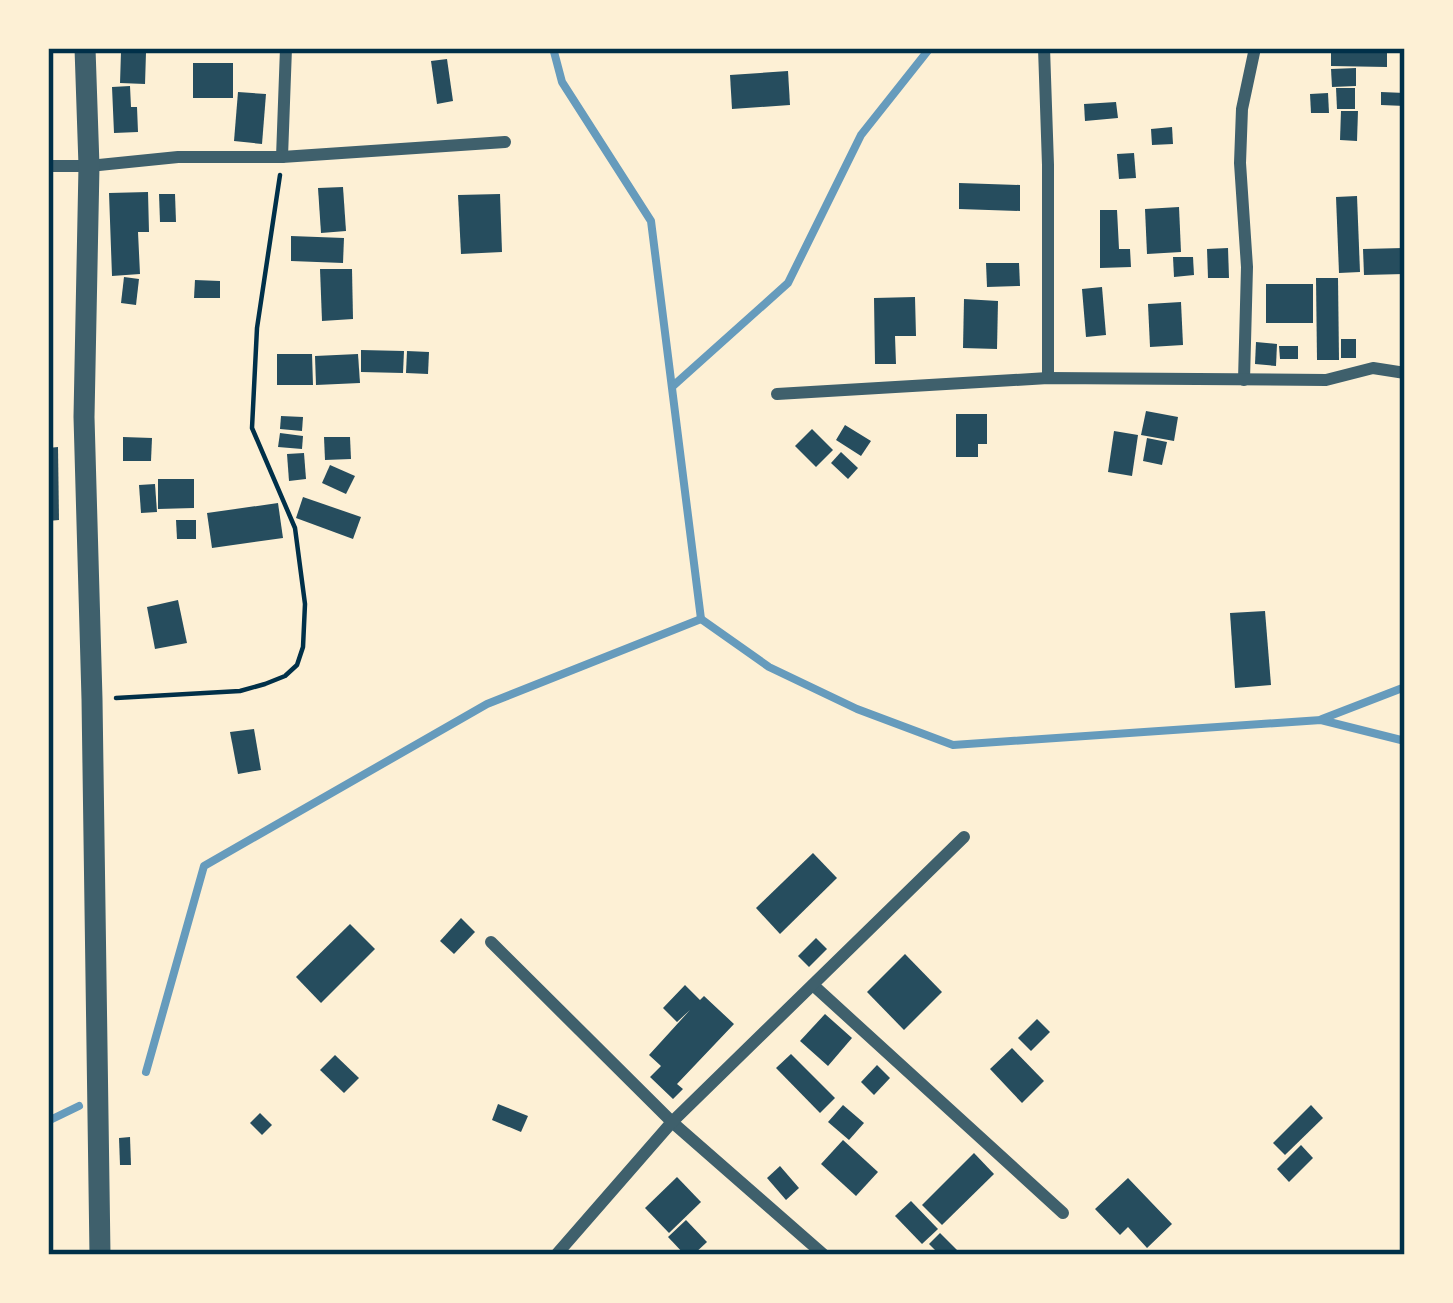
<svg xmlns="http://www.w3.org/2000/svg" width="1453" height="1303" font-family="'Golos Text',sans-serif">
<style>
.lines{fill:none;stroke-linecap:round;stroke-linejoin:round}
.stream{stroke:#669bbc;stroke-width:8}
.building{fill:#264d5e}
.path{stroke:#003049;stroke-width:4.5}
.minor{stroke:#3f606c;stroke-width:12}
.tertiary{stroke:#3f606c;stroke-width:21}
.neatline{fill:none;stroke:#003049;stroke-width:4.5}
</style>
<rect width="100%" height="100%" fill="#fdf0d5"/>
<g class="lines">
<g class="stream">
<polyline points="553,48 562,82 651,221 701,619"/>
<polyline points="673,386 788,283 861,135 930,48"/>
<polyline points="1322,719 1405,687"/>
<polyline points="146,1072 204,866 487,704 701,619 769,667 857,709 953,745 1321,720 1405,741"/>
<polyline points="48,1121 79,1106"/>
</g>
</g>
<g class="building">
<polygon points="1345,48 1387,48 1387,67 1331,66 1331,51 1345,51"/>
<polygon points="121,51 146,52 145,84 120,83"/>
<polygon points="447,59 453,101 437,104 431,61"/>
<rect x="193" y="63" width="40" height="35"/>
<polygon points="1356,68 1356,86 1332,87 1331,69"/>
<polygon points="788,71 790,105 732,109 730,75"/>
<polygon points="130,86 131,107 137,107 138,132 114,133 112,87"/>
<polygon points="1336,88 1355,88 1355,109 1337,109"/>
<polygon points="238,92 266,94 262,144 234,141"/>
<polygon points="1381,92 1405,93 1405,106 1381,105"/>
<polygon points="1328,93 1329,113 1311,113 1310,94"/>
<polygon points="1116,102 1118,118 1085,121 1084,104"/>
<polygon points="1341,111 1358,111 1357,141 1340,140"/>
<polygon points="1172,127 1173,144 1152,145 1151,129"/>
<polygon points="1134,153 1136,178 1119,179 1117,154"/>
<polygon points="959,183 1020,185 1020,211 959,209"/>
<polygon points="343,187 346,231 321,233 318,188"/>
<polygon points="148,192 149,232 138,232 140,274 112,276 109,193"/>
<polygon points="159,194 175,194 176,222 160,222"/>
<polygon points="500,194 502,252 461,254 458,195"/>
<polygon points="1357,196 1360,272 1339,273 1336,197"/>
<polygon points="1179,207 1181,252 1147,254 1145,209"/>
<polygon points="1100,210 1117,210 1119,249 1130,249 1131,267 1100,268"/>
<polygon points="291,236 344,238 343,263 291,261"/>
<polygon points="1228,248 1229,278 1208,278 1207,249"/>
<polygon points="1403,248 1404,274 1364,275 1363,249"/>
<polygon points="1173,257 1193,257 1194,275 1174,277"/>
<polygon points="986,263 1019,263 1020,286 987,287"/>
<polygon points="320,269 352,269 353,319 322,321"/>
<polygon points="124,277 139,279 136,305 121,303"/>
<polygon points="1316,278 1338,278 1339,360 1317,360"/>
<polygon points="195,280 220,281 220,298 194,298"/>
<rect x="1266" y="284" width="47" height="39"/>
<polygon points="1102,287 1106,335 1086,337 1082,289"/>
<polygon points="915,297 916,336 895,336 896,364 875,364 874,298"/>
<polygon points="964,299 998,301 997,349 963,348"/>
<polygon points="1181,302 1183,345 1150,347 1148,304"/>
<rect x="1341" y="339" width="15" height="19"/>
<polygon points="1256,342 1277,344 1276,366 1255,364"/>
<polygon points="1279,346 1298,346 1298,359 1280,359"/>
<polygon points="361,350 404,351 403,373 361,372"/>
<polygon points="407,351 429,352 428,374 406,373"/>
<polygon points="277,354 312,354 313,385 277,385"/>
<polygon points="358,354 360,383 316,385 315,356"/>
<polygon points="1146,411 1178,417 1174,441 1141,435"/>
<polygon points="956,414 987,414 987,444 978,444 978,457 956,457"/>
<polygon points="281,416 303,417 302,431 280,429"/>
<polygon points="845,425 871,441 861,456 836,440"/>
<polygon points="812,429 833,450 816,467 795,446"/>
<polygon points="1114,431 1138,435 1132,476 1108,472"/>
<polygon points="280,433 303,436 302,449 278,447"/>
<polygon points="123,437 152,438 151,461 123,461"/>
<polygon points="324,437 350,437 351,459 325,460"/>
<polygon points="1147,438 1167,442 1162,465 1143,461"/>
<polygon points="58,447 59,520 48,521 48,448"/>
<polygon points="841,452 858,468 848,479 831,463"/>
<polygon points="304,453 306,479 289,481 287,454"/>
<polygon points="330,465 355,476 346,494 322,483"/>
<polygon points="158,479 194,479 194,508 158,509"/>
<polygon points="155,484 157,512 141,513 139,485"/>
<polygon points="303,497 361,517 353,539 296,518"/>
<polygon points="278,503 283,538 212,548 207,513"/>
<polygon points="176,520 196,520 196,539 177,539"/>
<polygon points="178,600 187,643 155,649 147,607"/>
<polygon points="1265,611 1271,685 1235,688 1230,613"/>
<polygon points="254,729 261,770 238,774 230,732"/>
<polygon points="813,853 837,878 780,934 756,908"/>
<polygon points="461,918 475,932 454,954 440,941"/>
<polygon points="350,924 375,949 321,1003 296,977"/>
<polygon points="816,938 827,949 809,967 798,956"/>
<polygon points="905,954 942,992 904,1030 867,992"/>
<polygon points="685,985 700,1000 704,996 734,1024 677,1084 683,1089 673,1099 650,1077 661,1066 649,1055 690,1010 677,1022 663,1008"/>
<polygon points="825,1014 852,1038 828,1066 800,1041"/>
<polygon points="1037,1019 1050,1032 1031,1051 1018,1038"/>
<polygon points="1012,1048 1044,1081 1022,1103 990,1069"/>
<polygon points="791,1054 835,1098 820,1113 776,1068"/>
<polygon points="335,1055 359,1078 344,1093 320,1070"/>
<polygon points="877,1065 890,1078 874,1095 861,1082"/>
<polygon points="498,1104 528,1116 521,1132 492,1120"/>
<polygon points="843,1105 864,1123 849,1140 828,1122"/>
<polygon points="1311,1105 1323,1118 1285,1155 1273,1143"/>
<polygon points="260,1113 272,1125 262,1135 250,1123"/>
<polygon points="130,1137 131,1165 120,1165 119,1138"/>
<polygon points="843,1140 878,1172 856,1196 821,1164"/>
<polygon points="1301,1145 1313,1158 1289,1182 1277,1169"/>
<polygon points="974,1153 994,1174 942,1225 922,1205"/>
<polygon points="780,1166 799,1188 786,1200 767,1178"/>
<polygon points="677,1177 701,1202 669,1233 645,1208"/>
<polygon points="1128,1178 1172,1224 1147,1248 1128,1227 1120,1235 1095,1209"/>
<polygon points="911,1201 938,1229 922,1244 895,1216"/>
<polygon points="686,1220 707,1242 693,1255 685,1255 668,1237"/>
<polygon points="940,1233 957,1250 952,1255 940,1255 929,1244"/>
</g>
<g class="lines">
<polyline class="path" points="116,698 240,691 265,684 285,676 297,665 303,647 305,604 295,528 252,428 257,328 280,175"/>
<g class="minor">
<polyline points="1044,48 1048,165 1048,378"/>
<polyline points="282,157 286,48"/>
<polyline points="48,166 89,166 178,157 282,157 505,142"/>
<polyline points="1244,380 1247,267 1240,163 1242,109 1255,48"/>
<polyline points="777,394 1048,378 1326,380 1373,368 1405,373"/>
<polyline points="491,942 672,1122 824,1255"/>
<polyline points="813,985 1063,1213"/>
<polyline points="556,1255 672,1122 964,837"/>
</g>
<polyline class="tertiary" points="85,48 89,166 84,417 92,699 100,1255"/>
</g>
<rect width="1453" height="1303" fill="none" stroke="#fdf0d5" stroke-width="102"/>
<rect x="51" y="51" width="1351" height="1201" class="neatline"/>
</svg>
